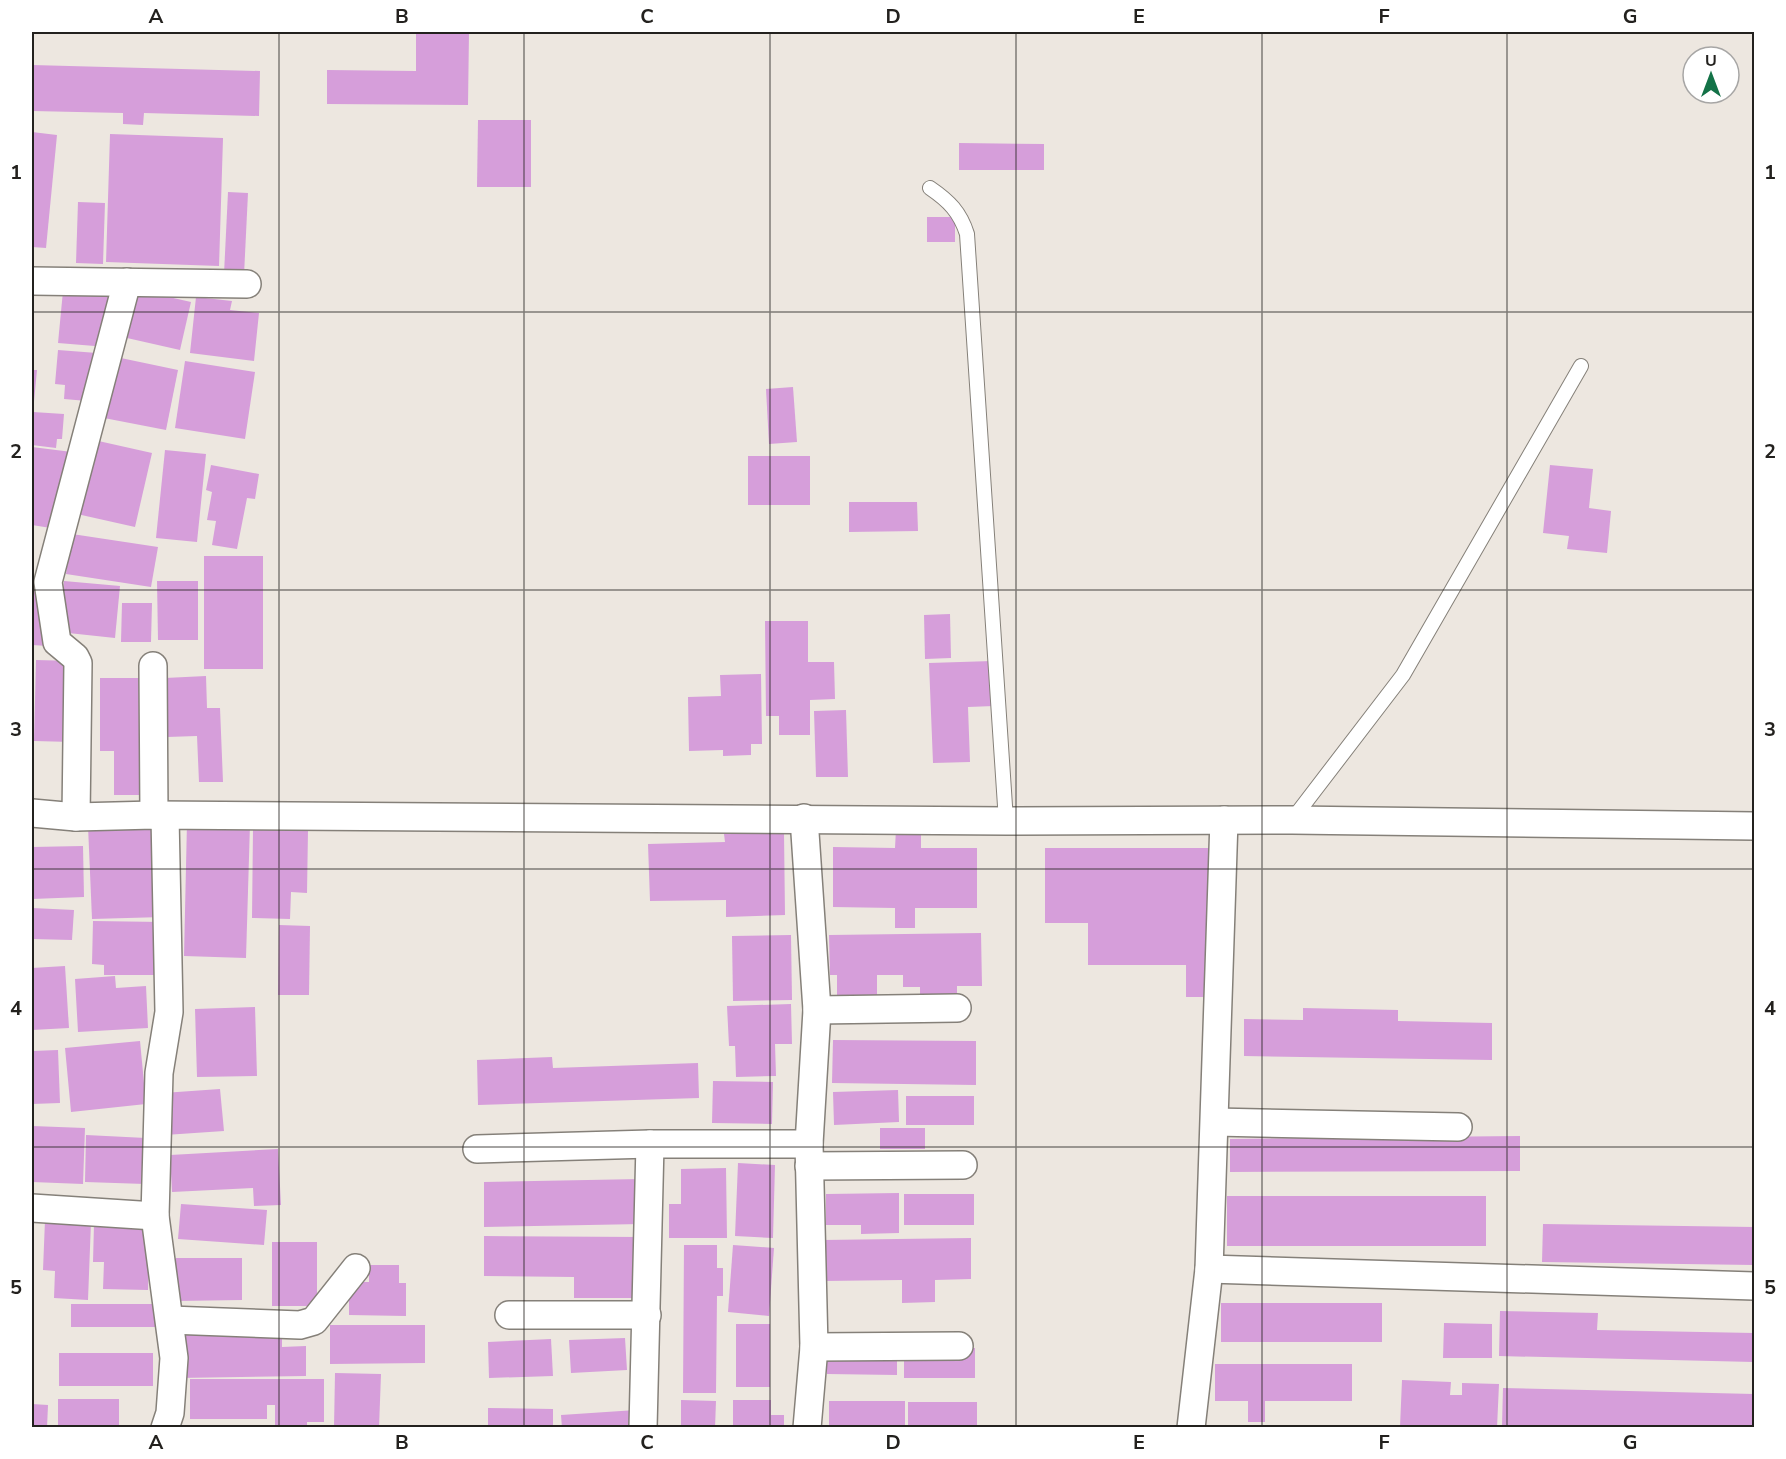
<svg xmlns="http://www.w3.org/2000/svg" width="1786" height="1459" font-family="'Nunito Sans',sans-serif">
<style>
.building{fill:#d69eda}
.lines{fill:none;stroke-linecap:round;stroke-linejoin:round}
.lane-casing{stroke:#858079;stroke-width:16}
.street-casing{stroke:#858079;stroke-width:30}
.lane{stroke:#fff;stroke-width:14}
.street{stroke:#fff;stroke-width:27}
.grid{fill:none;stroke:#23211e;stroke-width:1.5;stroke-opacity:0.55}
.neatline{fill:none;stroke:#23211e;stroke-width:2}
.grid-label{font-size:20px;text-anchor:middle;font-weight:bold;fill:#23211e}
</style>
<rect width="100%" height="100%" fill="#ede7e0"/>
<g class="building">
<polygon points="416,32 469,32 468,105 327,104 327,70 416,71"/>
<polygon points="32,65 260,71 259,116 144,113 143,125 123,124 123,113 32,111"/>
<polygon points="478,120 531,120 531,187 477,187"/>
<polygon points="32,132 57,135 46,248 32,247"/>
<polygon points="110,134 223,138 219,266 106,262"/>
<polygon points="959,143 1044,144 1044,170 959,170"/>
<polygon points="228,192 248,193 244,275 224,274"/>
<polygon points="78,202 105,203 103,264 76,263"/>
<rect x="927" y="217" width="28" height="25"/>
<polygon points="138,290 191,302 180,350 127,338"/>
<polygon points="63,291 112,295 107,347 58,343"/>
<polygon points="196,297 232,301 230,310 259,313 254,361 190,353"/>
<polygon points="58,350 97,353 87,401 64,399 65,385 55,384"/>
<polygon points="116,357 178,370 166,430 104,418"/>
<polygon points="185,361 255,372 245,439 175,428"/>
<polygon points="32,370 37,370 33,412 64,414 62,439 57,439 56,448 32,445"/>
<polygon points="793,387 797,442 769,444 766,389"/>
<polygon points="94,440 152,453 135,527 77,514"/>
<polygon points="32,447 72,452 57,529 32,525"/>
<polygon points="165,450 206,454 197,542 156,538"/>
<rect x="748" y="456" width="62" height="49"/>
<polygon points="211,465 259,474 255,499 247,498 237,549 212,545 216,521 207,520 212,492 206,490"/>
<polygon points="1550,465 1593,469 1589,508 1611,511 1607,553 1567,549 1569,536 1543,533"/>
<polygon points="849,502 917,502 918,531 849,532"/>
<polygon points="72,534 158,547 151,587 66,574"/>
<rect x="204" y="556" width="59" height="113"/>
<polygon points="64,581 120,586 115,638 59,632"/>
<polygon points="157,581 198,581 198,640 158,640"/>
<polygon points="32,589 50,590 48,646 32,645"/>
<polygon points="122,603 152,603 151,642 121,642"/>
<polygon points="950,614 951,658 925,659 924,615"/>
<polygon points="765,621 808,621 808,662 834,662 835,699 810,700 810,735 779,735 779,716 766,716"/>
<polygon points="36,660 74,661 72,742 34,741"/>
<polygon points="992,661 994,706 968,707 970,762 933,763 929,663"/>
<polygon points="761,674 762,744 751,744 751,755 723,756 723,750 689,751 688,697 721,696 720,675"/>
<polygon points="206,676 207,708 220,708 223,782 199,782 197,736 167,737 165,678"/>
<polygon points="100,678 144,678 144,795 114,795 114,751 100,751"/>
<polygon points="846,710 848,777 816,777 814,711"/>
<polygon points="187,822 250,824 246,958 184,956"/>
<polygon points="159,824 163,917 92,919 88,826"/>
<polygon points="253,829 308,830 307,893 291,892 290,919 252,918"/>
<polygon points="896,829 921,829 921,848 977,848 977,908 915,908 915,928 895,928 895,908 833,907 833,847 895,848"/>
<polygon points="784,833 785,915 726,917 726,900 650,901 648,844 725,842 724,834"/>
<polygon points="83,846 84,897 32,899 32,847"/>
<polygon points="1045,848 1213,848 1213,997 1186,997 1186,965 1088,965 1088,923 1045,923"/>
<polygon points="32,908 74,910 72,940 32,939"/>
<polygon points="93,921 162,922 161,975 104,975 104,965 92,964"/>
<polygon points="279,925 310,926 309,995 278,995"/>
<polygon points="981,933 982,986 957,986 957,999 920,999 920,987 903,987 903,975 877,975 877,998 837,998 837,975 830,975 829,935"/>
<polygon points="791,935 792,1000 733,1001 732,936"/>
<polygon points="65,966 69,1028 32,1030 32,968"/>
<polygon points="115,976 116,988 146,986 148,1028 78,1032 75,979"/>
<polygon points="791,1004 792,1044 775,1044 776,1076 736,1077 735,1046 729,1046 727,1006"/>
<polygon points="255,1007 257,1076 197,1077 195,1009"/>
<polygon points="1303,1008 1398,1010 1398,1021 1492,1023 1492,1060 1244,1056 1244,1019 1303,1020"/>
<polygon points="833,1040 976,1041 976,1085 832,1083"/>
<polygon points="140,1041 146,1104 71,1112 65,1048"/>
<polygon points="58,1050 60,1103 32,1104 32,1051"/>
<polygon points="552,1057 553,1068 698,1063 699,1098 478,1105 477,1060"/>
<polygon points="713,1081 773,1082 772,1124 712,1123"/>
<polygon points="220,1089 224,1131 165,1135 163,1093"/>
<polygon points="898,1090 899,1122 834,1125 833,1092"/>
<rect x="906" y="1096" width="68" height="29"/>
<polygon points="32,1126 85,1128 83,1184 32,1182"/>
<rect x="880" y="1128" width="45" height="21"/>
<polygon points="86,1135 146,1138 145,1184 85,1182"/>
<polygon points="1520,1136 1520,1171 1230,1172 1230,1139"/>
<polygon points="278,1149 281,1205 254,1206 253,1188 172,1192 170,1155"/>
<polygon points="738,1163 775,1165 773,1238 735,1236"/>
<polygon points="726,1168 727,1238 669,1238 669,1204 681,1204 681,1169"/>
<polygon points="641,1179 642,1224 484,1227 484,1182"/>
<polygon points="899,1193 899,1233 861,1234 861,1225 826,1225 826,1194"/>
<rect x="904" y="1194" width="70" height="31"/>
<rect x="1227" y="1196" width="259" height="50"/>
<polygon points="181,1204 267,1210 264,1245 178,1239"/>
<polygon points="45,1220 91,1222 88,1300 54,1298 55,1271 43,1270"/>
<polygon points="94,1224 150,1225 148,1290 103,1289 104,1262 93,1262"/>
<polygon points="1543,1224 1754,1227 1754,1265 1542,1262"/>
<polygon points="484,1236 641,1237 640,1298 574,1298 574,1277 484,1276"/>
<polygon points="971,1238 971,1279 935,1280 935,1302 902,1303 902,1280 824,1281 823,1240"/>
<rect x="272" y="1242" width="45" height="64"/>
<polygon points="684,1245 717,1245 717,1268 723,1268 723,1296 717,1296 716,1393 683,1393"/>
<polygon points="733,1245 774,1248 769,1316 728,1312"/>
<polygon points="176,1258 242,1258 242,1300 176,1301"/>
<polygon points="369,1265 399,1265 399,1283 406,1283 406,1316 349,1315 349,1282 369,1282"/>
<rect x="1221" y="1303" width="161" height="39"/>
<rect x="71" y="1304" width="87" height="23"/>
<polygon points="1500,1311 1598,1313 1597,1330 1754,1333 1754,1362 1499,1356"/>
<polygon points="1444,1323 1492,1324 1492,1358 1443,1358"/>
<rect x="736" y="1324" width="34" height="63"/>
<polygon points="330,1325 425,1325 425,1363 330,1364"/>
<polygon points="282,1333 282,1347 306,1346 306,1376 178,1378 178,1334"/>
<polygon points="625,1338 627,1370 571,1373 569,1340"/>
<polygon points="551,1339 553,1376 489,1378 488,1342"/>
<polygon points="827,1348 897,1349 897,1375 827,1374"/>
<rect x="904" y="1348" width="71" height="30"/>
<rect x="59" y="1353" width="94" height="33"/>
<polygon points="1215,1364 1352,1364 1352,1401 1265,1401 1265,1422 1248,1422 1248,1401 1215,1401"/>
<polygon points="335,1373 381,1374 379,1428 334,1428"/>
<polygon points="190,1379 324,1379 324,1422 307,1422 307,1428 275,1428 275,1405 267,1405 267,1419 190,1419"/>
<polygon points="1402,1380 1451,1382 1450,1395 1462,1395 1462,1383 1499,1384 1497,1428 1400,1427"/>
<polygon points="1503,1388 1754,1394 1754,1428 1502,1426"/>
<rect x="58" y="1399" width="61" height="29"/>
<polygon points="681,1400 716,1401 715,1428 681,1428"/>
<polygon points="733,1400 771,1400 771,1415 784,1415 784,1428 733,1428"/>
<rect x="829" y="1401" width="76" height="27"/>
<rect x="908" y="1402" width="69" height="26"/>
<polygon points="32,1404 48,1405 47,1428 32,1428"/>
<polygon points="488,1408 553,1409 553,1428 488,1428"/>
<polygon points="636,1410 637,1428 562,1428 561,1415"/>
</g>
<g class="lines">
<defs>
<g id="lane">
<path d="M930,188c19,13 30,24 37,46l39,587"/>
<polyline points="1292,820 1403,675 1581,366"/>
</g>
<g id="street">
<polyline points="32,281 247,284"/>
<polyline points="153,666 154,815"/>
<polyline points="32,813 76,817 154,815 1006,821 1292,820 1754,826"/>
<polyline points="76,817 78,663 75,657 57,642 48,582 127,282"/>
<polyline points="817,1010 957,1008"/>
<polyline points="1215,1122 1458,1127"/>
<polyline points="477,1149 650,1144"/>
<polyline points="809,1166 963,1165"/>
<polyline points="32,1208 155,1216"/>
<polyline points="1209,1269 1754,1286"/>
<polyline points="509,1315 647,1315"/>
<polyline points="170,1320 300,1325 314,1321 356,1268"/>
<polyline points="814,1347 959,1346"/>
<polyline points="165,1428 170,1413 174,1358 155,1216 159,1073 169,1012 165,816"/>
<polyline points="643,1428 650,1144 809,1144 817,1010 804,818"/>
<polyline points="807,1428 814,1347 809,1144"/>
<polyline points="1191,1428 1209,1269 1224,820"/>
</g>
</defs>
<use href="#lane" class="lane-casing"/>
<use href="#street" class="street-casing"/>
<use href="#lane" class="lane"/>
<use href="#street" class="street"/>
</g>
<path class="grid" d="M279,32v1396M524,32v1396M770,32v1396M1016,32v1396M1262,32v1396M1507,32v1396M32,312h1722M32,590h1722M32,869h1722M32,1147h1722"/>
<rect width="1786" height="1459" fill="none" stroke="#ffffff" stroke-width="66"/>
<g transform="translate(1711 75)"><circle r="28" fill="#ffffff" stroke="#a7a6a5" stroke-width="1.5"/>
<path d="M0-4.5L10 22L0 15L-10 22Z" fill="#137247"/>
<text y="-9" font-size="16" font-weight="bold" text-anchor="middle" fill="#23211e">U</text>
</g>
<rect x="33" y="33" width="1720" height="1393" class="neatline"/>
<g class="grid-label">
<text x="156" y="23">A</text>
<text x="402" y="23">B</text>
<text x="647" y="23">C</text>
<text x="893" y="23">D</text>
<text x="1139" y="23">E</text>
<text x="1384" y="23">F</text>
<text x="1630" y="23">G</text>
<text x="16" y="179">1</text>
<text x="1770" y="179">1</text>
<text x="16" y="458">2</text>
<text x="1770" y="458">2</text>
<text x="16" y="736">3</text>
<text x="1770" y="736">3</text>
<text x="16" y="1015">4</text>
<text x="1770" y="1015">4</text>
<text x="16" y="1294">5</text>
<text x="1770" y="1294">5</text>
<text x="156" y="1449">A</text>
<text x="402" y="1449">B</text>
<text x="647" y="1449">C</text>
<text x="893" y="1449">D</text>
<text x="1139" y="1449">E</text>
<text x="1384" y="1449">F</text>
<text x="1630" y="1449">G</text>
</g>
</svg>
